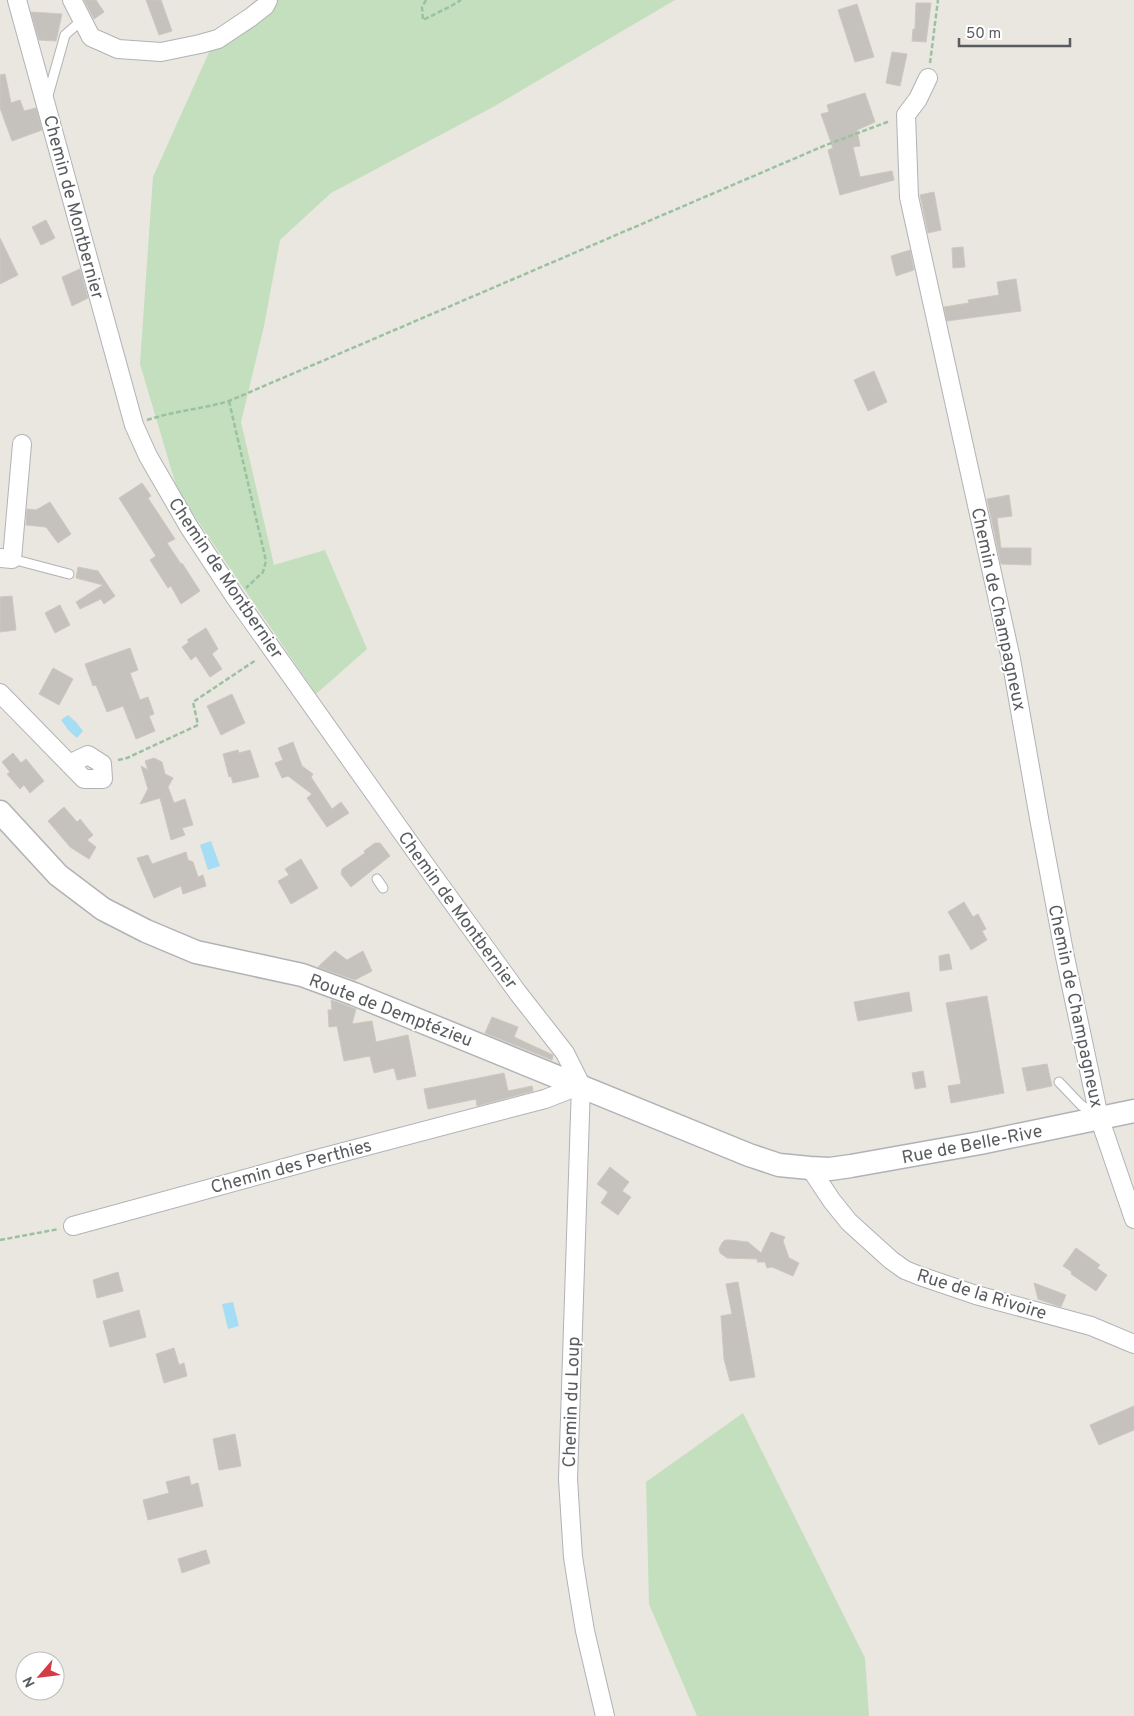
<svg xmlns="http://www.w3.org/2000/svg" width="1134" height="1716" font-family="Overpass,sans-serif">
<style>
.green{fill:#c3dfbe}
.water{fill:#a5ddf5}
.building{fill:#c5c1bc;stroke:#cec7bf}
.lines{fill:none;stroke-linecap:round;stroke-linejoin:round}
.service-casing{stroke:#b0b3b6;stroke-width:11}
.minor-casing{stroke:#b0b3b6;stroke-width:20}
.tertiary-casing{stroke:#b0b3b6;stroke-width:25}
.path{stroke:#9ac2a0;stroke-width:2.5;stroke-dasharray:5 2.5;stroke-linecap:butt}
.service{stroke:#fff;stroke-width:9}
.minor{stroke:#fff;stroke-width:18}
.tertiary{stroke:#fff;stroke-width:22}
.labels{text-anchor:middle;stroke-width:4;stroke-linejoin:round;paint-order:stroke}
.street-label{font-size:18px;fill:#595c5f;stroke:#fff}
</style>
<rect width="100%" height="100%" fill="#eae6e0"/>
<g class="green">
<polygon points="260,0 675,0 493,107 331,193 280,240 264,326 241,422 274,565 325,550 367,649 316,694 178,492 140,364 153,177 219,30"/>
<polygon points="743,1413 865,1658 869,1716 697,1716 649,1604 646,1482"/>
</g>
<g class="water">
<polygon points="68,715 76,722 83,731 77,738 69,731 61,720"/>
<polygon points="211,841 220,866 208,870 200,845"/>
<polygon points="233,1302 239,1326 228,1329 222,1304"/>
</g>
<g class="building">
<polygon points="84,0 96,0 104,12 94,19"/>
<polygon points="146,0 161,0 172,31 159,35"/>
<polygon points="916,3 931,3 926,42 912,41 913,29 915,29"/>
<polygon points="857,4 874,57 855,62 838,10"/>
<polygon points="31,12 62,14 56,41 39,40"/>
<polygon points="892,52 907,54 900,86 886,83"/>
<polygon points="5,74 11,103 20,100 24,111 36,108 42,130 12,141 0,108 0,75"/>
<polygon points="865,93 875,122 857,130 860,146 853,147 860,177 892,171 894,180 840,195 828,150 833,148 821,114 829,112 827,105"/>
<polygon points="934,192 941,230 928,233 920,195"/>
<polygon points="46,220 55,238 41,245 32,227"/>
<polygon points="0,238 18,275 0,284"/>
<polygon points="963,247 965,267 953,268 952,248"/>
<polygon points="910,250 914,270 896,276 891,256"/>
<polygon points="80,269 88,298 72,306 62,277"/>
<polygon points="1016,279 1021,311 947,321 944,307 969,303 968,300 999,295 997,282"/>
<polygon points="874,371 887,402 868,411 854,380"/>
<polygon points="142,483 151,496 148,498 175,539 167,543 181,564 182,563 200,591 181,604 171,586 168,588 150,560 156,556 119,498"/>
<polygon points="1009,495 1012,516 997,518 1001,548 998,548 1031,548 1031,565 1001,564 987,499"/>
<polygon points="50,502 71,534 58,543 46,527 26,525 27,509 36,510"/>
<polygon points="78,567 98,571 115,596 104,604 101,599 80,609 76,602 103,585 76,578"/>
<polygon points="12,596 16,630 0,632 0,597"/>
<polygon points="60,605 70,625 55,633 45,613"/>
<polygon points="206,628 218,649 212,654 222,669 210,677 196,656 191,660 182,647 189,642 187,640"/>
<polygon points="130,648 138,670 130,673 140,700 148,697 154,714 149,716 155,731 136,739 123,706 107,712 96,685 93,686 85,664"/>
<polygon points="53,668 73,679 59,705 39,694"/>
<polygon points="232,694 245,723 221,735 207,706"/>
<polygon points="293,742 302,766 313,774 311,777 332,809 341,802 349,813 327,827 307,798 312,794 288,776 282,778 275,763 283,760 278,748"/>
<polygon points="238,750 239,753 250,750 259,777 233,783 231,776 229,777 223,754"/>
<polygon points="13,753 21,763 26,759 44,781 30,793 24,785 20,789 7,774 10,772 2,762"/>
<polygon points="154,758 162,762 165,774 173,778 168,787 174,803 185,799 193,825 182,828 185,835 171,840 160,798 140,804 148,789 141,766 148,770 145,761"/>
<polygon points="64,807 77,822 80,819 93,835 87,840 96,847 89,859 70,847 48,821"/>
<polygon points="375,843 380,843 390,856 351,887 341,874 342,869 365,853 364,851"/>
<polygon points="186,852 188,860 193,862 198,877 203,875 206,886 183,894 181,886 154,898 137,858 148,855 152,864"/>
<polygon points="301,859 318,888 291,904 278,881 289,875 285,869"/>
<polygon points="964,902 973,917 978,914 986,929 982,931 987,940 971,950 948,912"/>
<polygon points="335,951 347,960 363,951 372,971 355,980 318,967"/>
<polygon points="949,954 952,969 940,971 939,956"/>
<polygon points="909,992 912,1011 858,1021 854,1002"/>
<polygon points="987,996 1004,1093 951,1103 948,1086 961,1084 946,1003"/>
<polygon points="331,1000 356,1009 352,1024 372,1021 376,1042 408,1035 416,1076 397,1080 394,1068 374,1073 370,1056 344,1061 337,1026 329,1027 328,1010 332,1010"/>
<polygon points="492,1017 518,1027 514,1037 553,1055 552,1060 485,1033"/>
<polygon points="1047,1064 1052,1086 1027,1091 1022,1068"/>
<polygon points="923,1071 926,1087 915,1089 912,1073"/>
<polygon points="504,1073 508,1091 532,1086 533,1091 477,1106 476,1099 428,1109 424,1089"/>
<polygon points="610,1167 629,1182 622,1191 631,1197 618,1215 601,1203 608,1192 597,1184"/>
<polygon points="771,1232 785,1237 783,1241 789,1258 799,1263 793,1276 772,1267 767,1268 765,1262 757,1262 758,1259 727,1258 720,1253 719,1249 722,1243 725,1240 730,1240 748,1242 761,1253"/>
<polygon points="1076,1248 1100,1265 1097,1268 1107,1275 1096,1291 1071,1274 1072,1272 1063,1266"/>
<polygon points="118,1272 123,1291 97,1298 93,1280"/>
<polygon points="738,1282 755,1377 730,1381 724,1359 721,1316 732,1314 726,1284"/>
<polygon points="1034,1283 1066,1295 1061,1307 1038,1299"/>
<polygon points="139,1310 146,1337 110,1347 103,1321"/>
<polygon points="174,1348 179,1365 184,1363 187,1376 164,1383 156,1354"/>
<polygon points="1134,1406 1134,1430 1099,1445 1090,1425"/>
<polygon points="235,1434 241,1466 219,1470 213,1439"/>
<polygon points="189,1476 191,1485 198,1483 203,1506 148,1520 143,1500 169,1493 166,1482"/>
<polygon points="206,1550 210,1563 182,1573 178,1559"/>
</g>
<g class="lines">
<defs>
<g id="service">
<polyline points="47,99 65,35 82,20"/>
<polyline points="12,559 69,574"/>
<polyline points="377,879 383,888"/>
<polyline points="1059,1082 1081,1105 1095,1115"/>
</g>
<g id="minor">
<polyline points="17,0 134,425 148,456 189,527 235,597 421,859 518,993 565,1053 581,1085 568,1479 573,1557 579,1595 585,1631 605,1716"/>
<polyline points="72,0 91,37 118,49 161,52 200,44 218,39 251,17 265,6 268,0"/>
<polyline points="928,78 918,99 906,115 909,197 1011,659 1039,818 1065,957 1099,1117 1134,1219"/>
<polyline points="0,558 12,559 22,444"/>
<polyline points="0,693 84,779 103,779 102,764 88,755 69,764"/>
<polyline points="810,1168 832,1201 849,1222 891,1260 905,1270 920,1276 976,1295 1091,1326 1134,1344"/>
<polyline points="73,1226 321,1158 545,1099 581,1085"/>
</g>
<polyline id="tertiary" points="0,812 58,875 103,909 146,931 196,952 302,975 354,994 749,1155 779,1165 810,1168 830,1169 851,1166 980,1143 1134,1111"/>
</defs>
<use href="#service" class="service-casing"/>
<use href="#minor" class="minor-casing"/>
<use href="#tertiary" class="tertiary-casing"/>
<g class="path">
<polyline points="426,0 422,7 423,20 451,6 461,0"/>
<polyline points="930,63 938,0"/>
<polyline points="229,401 266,561 263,572 246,588"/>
<path d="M147,420c27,-9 55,-11 82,-19l597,-256 64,-24"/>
<polyline points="118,760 127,758 198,725 193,702 256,660"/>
<polyline points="0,1240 59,1229"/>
</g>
<use href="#service" class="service"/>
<use href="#minor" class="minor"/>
<use href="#tertiary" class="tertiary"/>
</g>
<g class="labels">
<g class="street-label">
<text transform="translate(74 207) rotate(75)" y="6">Chemin de Montbernier</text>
<text transform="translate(226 578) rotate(56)" y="6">Chemin de Montbernier</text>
<text transform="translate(999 609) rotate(78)" y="6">Chemin de Champagneux</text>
<text transform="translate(458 910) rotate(54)" y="6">Chemin de Montbernier</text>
<text transform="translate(1076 1006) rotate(78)" y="6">Chemin de Champagneux</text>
<text transform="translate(391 1010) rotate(21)" y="6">Route de Demptézieu</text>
<text transform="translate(972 1144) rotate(-11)" y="6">Rue de Belle-Rive</text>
<text transform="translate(291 1166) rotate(-15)" y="6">Chemin des Perthies</text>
<text transform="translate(982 1294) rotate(17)" y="6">Rue de la Rivoire</text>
<text transform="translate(571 1402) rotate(-88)" y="6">Chemin du Loup</text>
</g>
</g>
<g transform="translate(40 1676) rotate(242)"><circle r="24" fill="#ffffff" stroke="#bdbebf"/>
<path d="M0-4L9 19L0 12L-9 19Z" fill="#d53b43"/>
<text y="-8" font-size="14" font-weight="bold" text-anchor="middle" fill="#595c5f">N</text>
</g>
<path d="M959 38v8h111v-8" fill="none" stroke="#595c5f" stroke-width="2.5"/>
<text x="966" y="38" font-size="15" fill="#595c5f" stroke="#ffffff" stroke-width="4" paint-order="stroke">50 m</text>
</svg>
